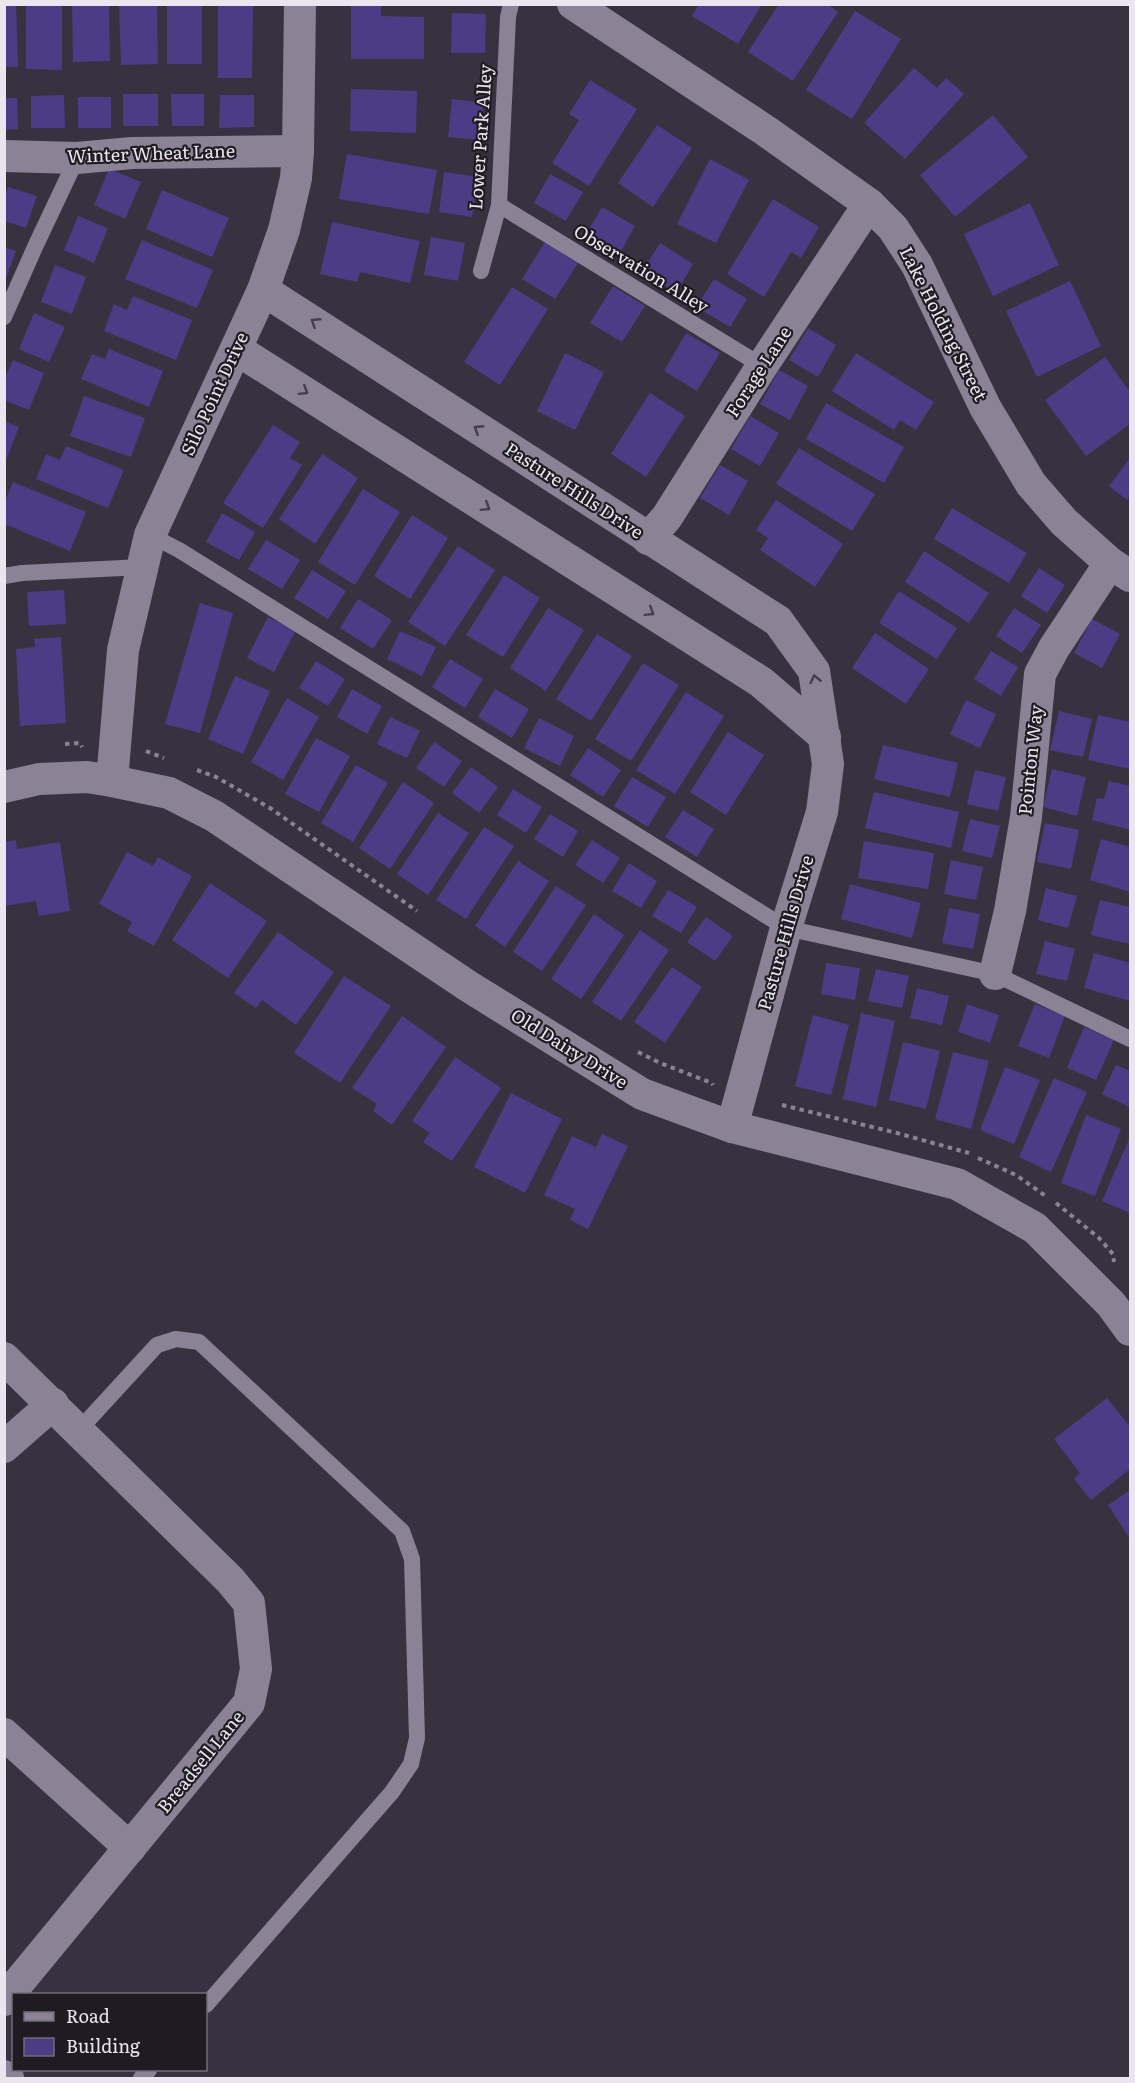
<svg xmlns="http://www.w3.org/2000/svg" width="1135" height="2083" font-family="Literata,serif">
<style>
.building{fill:#4c3c85}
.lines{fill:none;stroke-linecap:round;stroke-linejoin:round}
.path{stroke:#898490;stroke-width:4;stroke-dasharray:4.5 4.5;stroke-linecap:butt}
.service{stroke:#8b8395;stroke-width:16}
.minor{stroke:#8b8395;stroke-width:32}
.oneway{stroke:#443f4a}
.labels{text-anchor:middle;stroke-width:4.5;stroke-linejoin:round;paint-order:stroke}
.street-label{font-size:18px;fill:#eae6f0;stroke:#1e1b22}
</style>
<rect width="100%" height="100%" fill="#383240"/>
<g class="building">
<polygon points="4,4 16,4 18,67 4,67"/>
<polygon points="26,4 62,4 62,70 26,69"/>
<polygon points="72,4 109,4 110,61 73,62"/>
<polygon points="119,4 157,4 158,64 121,65"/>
<rect x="167" y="4" width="35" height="60"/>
<polygon points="218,4 253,4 252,78 218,78"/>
<polygon points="699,4 762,4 738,44 692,16"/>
<polygon points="779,4 827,4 838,12 793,81 748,52"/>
<polygon points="351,6 381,6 381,16 424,17 424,59 351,59"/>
<polygon points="855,11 901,39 852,119 806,90"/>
<polygon points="452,13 486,14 485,53 451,53"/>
<polygon points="914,68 937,88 946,78 964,94 905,159 864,123"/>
<polygon points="590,80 637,109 589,186 552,163 579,120 569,114"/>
<polygon points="351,89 417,91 416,133 350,131"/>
<rect x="123" y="94" width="35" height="32"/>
<polygon points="171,94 204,94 204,126 172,126"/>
<polygon points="64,95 65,128 31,128 31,96"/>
<polygon points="220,95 254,95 254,127 219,128"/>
<rect x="78" y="97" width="33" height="31"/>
<polygon points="4,98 17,98 18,129 4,130"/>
<polygon points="452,99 484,103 480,140 448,137"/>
<polygon points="993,115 1028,157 955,217 920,175"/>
<polygon points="657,125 692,148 653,207 618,183"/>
<polygon points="347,154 437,170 429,214 339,199"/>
<polygon points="710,159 749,180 716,243 677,224"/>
<polygon points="109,169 141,182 125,219 94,205"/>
<polygon points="444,172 478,177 472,217 439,212"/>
<polygon points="550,174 583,192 566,221 534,203"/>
<polygon points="8,187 37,196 26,228 4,221 4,198"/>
<polygon points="162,190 229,218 212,257 146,229"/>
<polygon points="773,199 819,227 801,258 791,252 764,297 727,274"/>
<polygon points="1030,203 1059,265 993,296 964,234"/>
<polygon points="602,207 635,226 619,255 585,236"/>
<polygon points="78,216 108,228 94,263 64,250"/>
<polygon points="332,222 420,241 410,283 360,272 357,282 320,274"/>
<polygon points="431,237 465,243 458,281 424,275"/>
<polygon points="142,240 213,270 197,308 125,279"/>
<polygon points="545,242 578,263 555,299 522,279"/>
<polygon points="660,243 693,264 676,293 642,272"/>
<polygon points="4,247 16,251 5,281 4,281"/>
<polygon points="55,265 86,277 72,314 41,302"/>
<polygon points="714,279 747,299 730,327 696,307"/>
<polygon points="1070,281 1101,346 1037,377 1006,311"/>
<polygon points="613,286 645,306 622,342 590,323"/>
<polygon points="512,287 548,309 500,385 464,362"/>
<polygon points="133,296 192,320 176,360 104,331 114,304 127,310"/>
<polygon points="34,313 65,327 49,362 19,349"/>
<polygon points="808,328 836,345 818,377 789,360"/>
<polygon points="686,333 720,353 697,391 664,371"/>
<polygon points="109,349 163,371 149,407 81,379 92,354 105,359"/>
<polygon points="565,353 604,372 575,430 537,411"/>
<polygon points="856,353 934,402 916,430 900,420 894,430 832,391"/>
<polygon points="1105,357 1130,392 1130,424 1086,456 1045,400"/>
<polygon points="13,360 44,373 29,410 4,400 4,380"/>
<polygon points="779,370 808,386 790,420 760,404"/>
<polygon points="650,393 685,416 646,477 611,454"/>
<polygon points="84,396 145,418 131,457 70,436"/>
<polygon points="826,403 904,447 884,483 806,439"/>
<polygon points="750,416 779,433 760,466 731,449"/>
<polygon points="4,421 19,427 5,463 4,463"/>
<polygon points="273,425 300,442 290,458 302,465 263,528 223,503"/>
<polygon points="66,446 124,470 108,508 36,479 46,454 60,460"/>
<polygon points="799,448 875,494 852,531 776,484"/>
<polygon points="322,454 358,478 315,544 279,519"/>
<polygon points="1130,458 1130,495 1127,500 1109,486"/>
<polygon points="720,465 748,481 729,515 700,498"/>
<polygon points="13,482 86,512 70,551 4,524 4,504"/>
<polygon points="363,489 400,512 355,585 318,562"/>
<polygon points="776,500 843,544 815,587 760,550 768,538 756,530"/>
<polygon points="952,508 1027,553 1009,583 934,539"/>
<polygon points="222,513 255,532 239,560 206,542"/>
<polygon points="412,515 448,538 410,599 374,576"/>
<polygon points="266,540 300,560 282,589 248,569"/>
<polygon points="458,546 495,570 445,646 408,622"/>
<polygon points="924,551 989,593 969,623 905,582"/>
<polygon points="1039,568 1065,585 1047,613 1021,596"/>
<polygon points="312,570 346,591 328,619 294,598"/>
<polygon points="504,575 540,598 503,657 466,635"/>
<polygon points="64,590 66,624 29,626 27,592"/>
<polygon points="899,591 957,628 937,659 879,623"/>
<polygon points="358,599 392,620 373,649 340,628"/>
<polygon points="200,603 233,613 200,733 165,724"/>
<polygon points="548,608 584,630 546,691 510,668"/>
<polygon points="1014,608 1041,625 1022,653 996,636"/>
<polygon points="268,617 296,630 274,672 247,658"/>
<polygon points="1092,619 1120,634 1102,668 1074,653"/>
<polygon points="400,631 436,647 422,676 387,659"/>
<polygon points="875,633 929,669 906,704 852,668"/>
<polygon points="597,634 632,656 591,721 556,699"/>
<polygon points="61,637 66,723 20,726 16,649 35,647 34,639"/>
<polygon points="991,651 1018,667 1001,696 974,679"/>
<polygon points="450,659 483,679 465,708 432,687"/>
<polygon points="316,661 345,679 328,706 299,688"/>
<polygon points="643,663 679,685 631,761 595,739"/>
<polygon points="235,676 270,691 243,754 208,739"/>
<polygon points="352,689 382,706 367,734 337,717"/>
<polygon points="495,689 529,709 512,738 478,717"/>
<polygon points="686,692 724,716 675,794 636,770"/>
<polygon points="287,698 319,717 283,780 251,762"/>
<polygon points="966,700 996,714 980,748 950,734"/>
<polygon points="1059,711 1092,719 1083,757 1050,750"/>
<polygon points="1098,715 1130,722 1130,769 1088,760"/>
<polygon points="390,717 420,731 407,758 377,744"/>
<polygon points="539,718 574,736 560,766 524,748"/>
<polygon points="728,732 764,755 726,815 690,792"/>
<polygon points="316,738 350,756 319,812 285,794"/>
<polygon points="434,742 462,761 444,787 416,768"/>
<polygon points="883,745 958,763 950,797 874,779"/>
<polygon points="588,748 621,770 603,797 570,775"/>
<polygon points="356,765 388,783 353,842 321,823"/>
<polygon points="471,767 498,787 479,813 452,793"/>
<polygon points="1052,769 1086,777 1077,816 1043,807"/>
<polygon points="975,770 1006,777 998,811 967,804"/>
<polygon points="632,777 666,797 648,827 614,806"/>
<polygon points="1109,781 1130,786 1130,830 1092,820 1097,798 1104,799"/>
<polygon points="403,782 434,803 390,869 359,848"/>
<polygon points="513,789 542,807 526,833 497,815"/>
<polygon points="874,792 959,812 951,848 865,828"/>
<polygon points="683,810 714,829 697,857 665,837"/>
<polygon points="438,813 469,833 428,895 397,874"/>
<polygon points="550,814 578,831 563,857 534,839"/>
<polygon points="970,819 1000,826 992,858 962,851"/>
<polygon points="1045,823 1079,830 1071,869 1037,862"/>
<polygon points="484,827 514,846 466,919 436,900"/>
<polygon points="1101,839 1130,847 1130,892 1090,880"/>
<polygon points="16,840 17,849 60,842 70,911 39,916 36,901 4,906 4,842"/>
<polygon points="592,840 620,858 603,883 575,865"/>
<polygon points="864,841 934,853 928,889 858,878"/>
<polygon points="127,852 153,866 158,857 192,876 154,946 127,931 132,922 99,904"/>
<polygon points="951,860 983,867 976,900 944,894"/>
<polygon points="518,861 549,881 505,947 475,926"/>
<polygon points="629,863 657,881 641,908 612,891"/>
<polygon points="210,883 267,921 228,978 172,940"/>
<polygon points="850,884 921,903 912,938 841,919"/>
<polygon points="556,886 586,905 542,971 513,952"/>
<polygon points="1046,888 1077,896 1068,928 1038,920"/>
<polygon points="668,890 697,907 681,933 652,916"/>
<polygon points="1100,900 1130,907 1130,944 1091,935"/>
<polygon points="949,908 980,914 973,949 942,943"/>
<polygon points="594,914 624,935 581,999 551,979"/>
<polygon points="706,917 733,936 715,961 687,942"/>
<polygon points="640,930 669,950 621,1021 592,1002"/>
<polygon points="278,932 334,972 296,1025 262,1000 256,1008 234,993"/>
<polygon points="1045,941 1075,949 1067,981 1036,974"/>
<polygon points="1094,953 1130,963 1130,1001 1084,988"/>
<polygon points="826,963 860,968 855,1000 821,994"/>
<polygon points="672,967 702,987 665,1043 634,1022"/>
<polygon points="876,969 909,976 902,1008 868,1001"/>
<polygon points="344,976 391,1006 340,1083 294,1053"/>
<polygon points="917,988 949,996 942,1025 910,1018"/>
<polygon points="967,1004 999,1015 990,1043 958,1032"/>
<polygon points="1035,1004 1065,1016 1049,1058 1018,1046"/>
<polygon points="861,1013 895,1021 876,1107 843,1099"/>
<polygon points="813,1015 849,1025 831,1095 795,1086"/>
<polygon points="402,1016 446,1047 392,1125 373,1111 377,1104 352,1088"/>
<polygon points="1084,1027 1114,1040 1096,1080 1067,1068"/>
<polygon points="903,1042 940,1051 926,1109 889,1100"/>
<polygon points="953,1052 989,1061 971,1129 935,1119"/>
<polygon points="455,1057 501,1088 452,1161 423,1142 430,1133 412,1121"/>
<polygon points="1116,1065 1130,1071 1130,1107 1102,1094"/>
<polygon points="1005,1067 1040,1080 1014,1144 980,1130"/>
<polygon points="1054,1078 1087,1092 1051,1172 1019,1157"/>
<polygon points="511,1093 562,1119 525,1193 474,1167"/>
<polygon points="1086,1115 1121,1129 1095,1196 1061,1183"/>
<polygon points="602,1134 628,1146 588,1229 570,1220 575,1209 544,1195 572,1136 596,1147"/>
<polygon points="1130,1137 1130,1213 1102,1201"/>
<polygon points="1107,1398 1130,1427 1130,1469 1091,1500 1074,1479 1080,1473 1054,1439"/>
<polygon points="1130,1490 1130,1539 1108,1505"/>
</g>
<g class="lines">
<g class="path">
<polyline points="65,744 80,743 82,747"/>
<polyline points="146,751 164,758"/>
<polyline points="197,770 216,777 270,808 417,911"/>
<polyline points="638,1052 660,1063 712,1083 713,1085"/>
<polyline points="782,1105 897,1133 969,1153"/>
<polyline points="978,1158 1016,1175 1047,1197"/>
<polyline points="1056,1203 1099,1238 1113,1254 1114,1262"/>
</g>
<g class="service">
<polyline points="499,205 762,366"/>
<polyline points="481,271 499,205 508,17 511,4"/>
<polyline points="4,317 35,247 77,158"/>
<polyline points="150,535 179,550 786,928 995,974 1130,1039"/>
<polyline points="4,576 22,573 142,567"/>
<polyline points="79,1430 157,1345 176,1339 199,1342 402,1531 412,1559 417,1738 411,1764 392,1792 206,2005"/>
<polyline points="141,2078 149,2070"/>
</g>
<g class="minor">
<polyline points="573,4 766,131 869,204 893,228 917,265 985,407 1031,484 1064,522 1110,563 1130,576"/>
<polyline points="4,156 77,158 132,153 298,151"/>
<polyline points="263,290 778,621 814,671 828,764 822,812 786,928 732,1127"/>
<polyline points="236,349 761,682 825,737"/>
<polyline points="648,539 667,517 762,366 869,204"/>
<polyline points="112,781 123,650 150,535 263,290 284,230 296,178 298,151 300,4"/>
<polyline points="4,787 39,779 87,777 112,781 169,793 214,816 468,986 642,1094 732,1127 957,1184 1035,1228 1111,1304 1130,1330"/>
<polyline points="995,974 1010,911 1026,817 1040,674 1054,648 1110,563"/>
<polyline points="4,1358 230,1580 249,1603 256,1669 249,1703 4,2000"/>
<polyline points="4,1447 53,1404"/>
<polyline points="4,1734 130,1848"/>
<polyline points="4,2076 8,2078"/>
</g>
</g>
<defs><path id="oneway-chevron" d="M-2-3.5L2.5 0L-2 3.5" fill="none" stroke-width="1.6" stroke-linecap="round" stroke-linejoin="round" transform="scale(1.5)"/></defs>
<g class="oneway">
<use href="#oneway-chevron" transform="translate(315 322) rotate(-147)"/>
<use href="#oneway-chevron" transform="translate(304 391) rotate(32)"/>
<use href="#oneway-chevron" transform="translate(478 429) rotate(-147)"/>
<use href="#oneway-chevron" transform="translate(486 507) rotate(32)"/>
<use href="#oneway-chevron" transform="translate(650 612) rotate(32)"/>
<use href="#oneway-chevron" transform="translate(815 679) rotate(-102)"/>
</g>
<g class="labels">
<g class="street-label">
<text transform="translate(481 137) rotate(-86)" y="6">Lower Park Alley</text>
<text transform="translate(151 154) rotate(-2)" y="6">Winter Wheat Lane</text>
<text transform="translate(641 269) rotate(31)" y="6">Observation Alley</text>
<text transform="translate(943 324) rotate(63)" y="6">Lake Holding Street</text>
<text transform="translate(759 372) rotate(-57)" y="6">Forage Lane</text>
<text transform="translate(215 394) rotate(-65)" y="6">Silo Point Drive</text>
<text transform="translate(574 491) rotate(33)" y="6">Pasture Hills Drive</text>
<text transform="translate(1031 760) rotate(-84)" y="6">Pointon Way</text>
<text transform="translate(786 933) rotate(-74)" y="6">Pasture Hills Drive</text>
<text transform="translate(569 1049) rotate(32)" y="6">Old Dairy Drive</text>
<text transform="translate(201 1762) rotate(-51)" y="6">Breadsell Lane</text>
</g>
</g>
<rect width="1135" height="2083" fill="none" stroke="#eae6f0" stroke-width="12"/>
<rect x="12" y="1993" width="195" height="78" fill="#1e1b22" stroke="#706c74" stroke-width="1.5"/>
<rect x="24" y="2012" width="30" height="9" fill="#8b8395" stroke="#706c74" stroke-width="1.5"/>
<text x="66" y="2023" font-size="18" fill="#eae6f0">Road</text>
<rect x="24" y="2038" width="30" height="18" fill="#4c3c85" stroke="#706c74" stroke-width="1.5"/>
<text x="66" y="2053" font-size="18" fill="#eae6f0">Building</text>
</svg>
